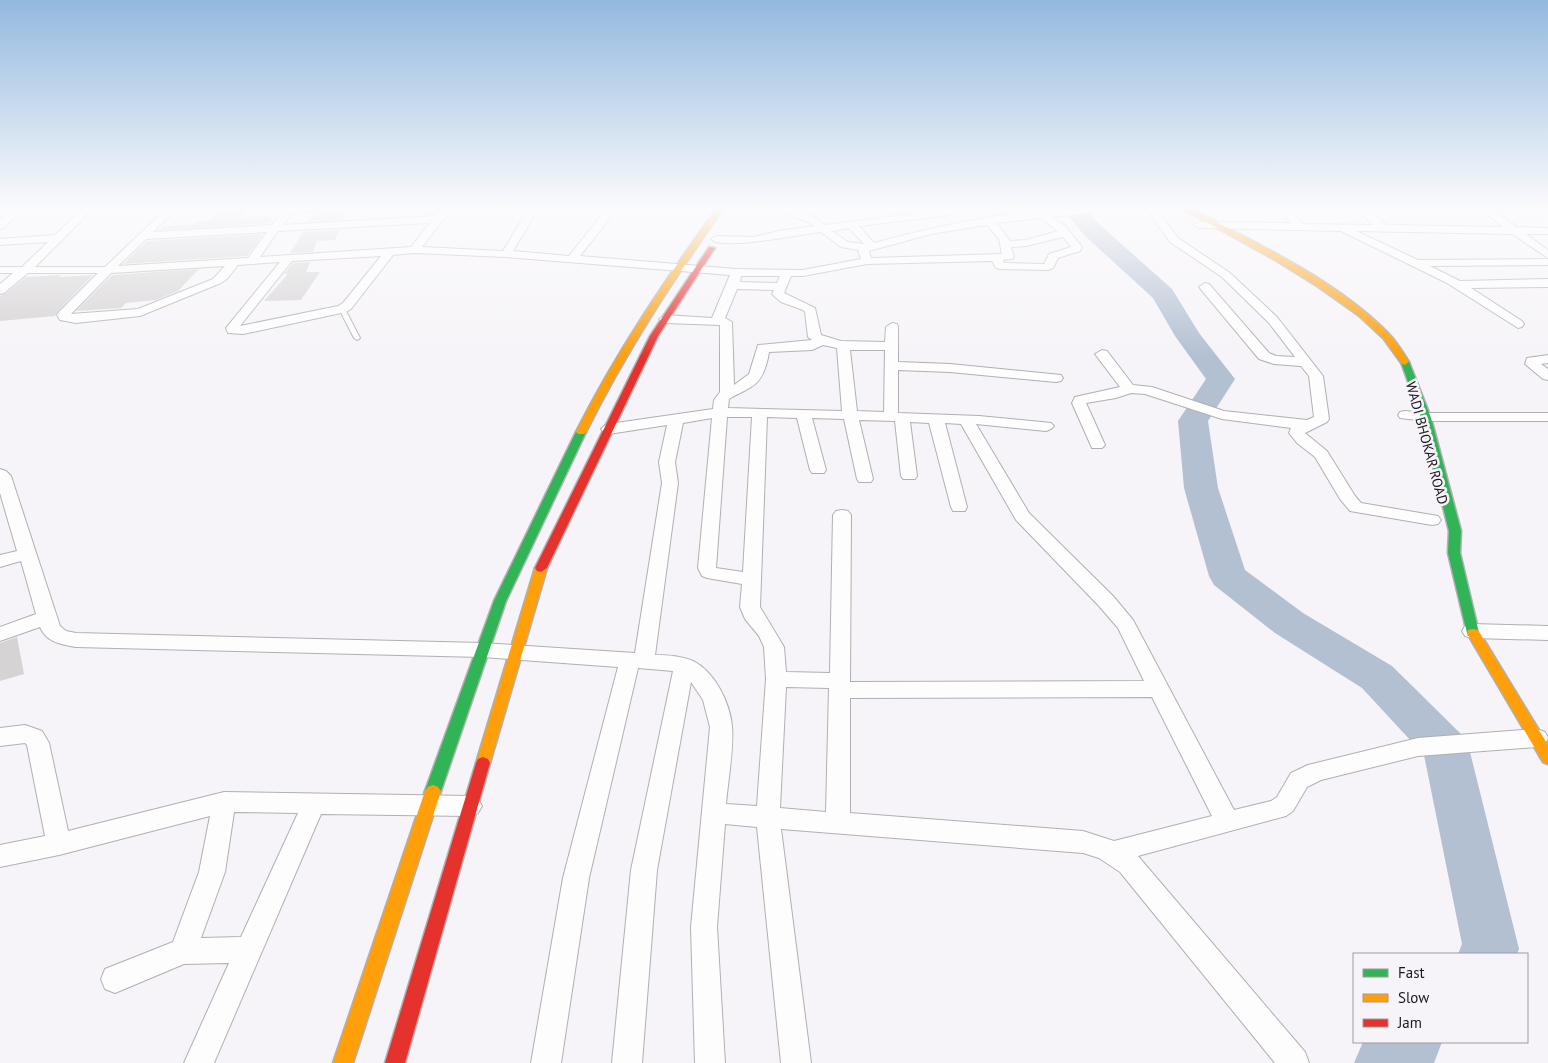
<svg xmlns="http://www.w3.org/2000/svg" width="1548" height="1063" font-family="'PT Sans',sans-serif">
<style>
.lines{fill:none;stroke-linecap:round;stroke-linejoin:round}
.river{fill:#b3c0d2;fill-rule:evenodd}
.building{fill:#d5d3d4}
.lane-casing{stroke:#b0afb1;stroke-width:2}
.street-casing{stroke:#b0afb1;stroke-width:2}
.fast-casing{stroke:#b0afb1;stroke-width:3}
.slow-casing{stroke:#b0afb1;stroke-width:3}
.jam-casing{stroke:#b0afb1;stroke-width:3}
.lane{fill:#fefdfe;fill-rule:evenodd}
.street{fill:#fefdfe;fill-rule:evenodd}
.fast{fill:#30b455;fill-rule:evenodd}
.slow{fill:#ff9f0a;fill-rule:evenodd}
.jam{fill:#e5322d;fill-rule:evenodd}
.labels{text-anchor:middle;stroke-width:5;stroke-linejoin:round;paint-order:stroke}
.far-street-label{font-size:14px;fill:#19181a;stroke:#f6f3f9}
</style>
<rect width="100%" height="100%" fill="#f6f4f8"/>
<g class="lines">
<g class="river">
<polygon points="1062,208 1084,208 1100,225 1172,289 1199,333 1235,379 1208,421 1218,488 1245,570 1303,613 1392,666 1462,735 1469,748 1519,949 1517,954 1458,954 1462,944 1424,755 1362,688 1275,633 1214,585 1209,576 1184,488 1178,421 1206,379 1175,336 1153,298 1084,235"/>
<polygon points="1363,1042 1442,1042 1434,1063 1354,1063"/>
</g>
</g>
<g class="building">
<polygon points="220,208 247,208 240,218 270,215 269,217 274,217 270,223 161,230 164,226 194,225 196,222 211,220"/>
<polygon points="345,213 342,220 309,222 313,215"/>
<polygon points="339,230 335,240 317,241 313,252 290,253 303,232"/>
<polygon points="263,234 247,256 123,264 147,241"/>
<polygon points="310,262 306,272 320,272 301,300 264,301 288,274 284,274 293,263"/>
<polygon points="199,269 178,291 156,300 126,303 121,308 76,311 112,275"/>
<polygon points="61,275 59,277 93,275 58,311 55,316 0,321 0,296 5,294 26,277"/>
<polygon points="17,637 24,674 0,681 0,643"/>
</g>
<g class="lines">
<defs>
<polygon id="lane" points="342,307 345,309 360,338 359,339 357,340 354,338 339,309"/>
<g id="street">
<polygon points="13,208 24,208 4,228 0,229 0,220"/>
<path d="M83,208h11l-59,59h70l62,-59h11l-25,24 119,-7 13,-17h35l-5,3 -23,2 -9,12 152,-9 6,-8h11l-30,39 81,4 26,-43h10l-26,43 56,5 38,-48h11l-38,48 156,13 67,1 58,-11 -3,-9 -17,-3 -20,-15c-20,2 -98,19 -110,7l5,-3 37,1 26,-6 35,-5c-11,-9 -26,-8 -35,-18 17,0 33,6 46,17l118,-15 -1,-2h10l2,4 -5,3 -90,11 15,17c71,-19 144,-35 217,-35l-8,6 -31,3 14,10 16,20 -2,4 -22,7 -5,10 -5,2 -48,-1 -4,-1 -4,-7 -125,3 -64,12h-12l-7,17 31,15 6,27 20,6 44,1 1,-15 6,-4 5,1 1,3v35l52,2 111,11 2,3 -2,3 -5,1 -106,-10 -52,-2v43l81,3 72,7 3,3 -3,3 -5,2 -70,-7 53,89 84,83 20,24 101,190 37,-9 6,-4 14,-24 17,-8 110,-27 119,-9 8,3 3,6 -3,6 -8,3 -119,9 -97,24 -14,7 -14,24 -7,5 -148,40 167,196 4,11h-34l-155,-191 -21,-14 -16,-5 -302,-24 30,234h-30l-24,-236 -32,-3 -8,103 8,136h-30l-4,-136 19,-200 -7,-27 -12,-18 -34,188 -15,193h-30l19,-193 42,-199 -35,-3 -49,210 -28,185h-30l32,-185 55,-211 -136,-10 -406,-10c-15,-3 -29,-4 -36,-20l-40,14v-14l36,-13 -15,-53 -21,6v-12l17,-4 -17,-58v-24l6,2 5,5 49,150 6,5 10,2 406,10 153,10 27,-170 -3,-21 8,-37 -58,9 -5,-2 -3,-3 3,-3 5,-2 104,-15 1,-9 6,-8v-67l-55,-2 -6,-4 6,-4 47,3 18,-43 -224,-18 -92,-4 -21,2 -42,54 -5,3 -103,22 -15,-1 -2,-5 54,-66 -42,3 -11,14 -6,4 -81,33 -64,7 -16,-3 -3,-5 2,-3 39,-39h-70l-24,20 -4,1v-10l13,-11h-13v-6h22l26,-25 -48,3v-6l55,-4zM1040,218l18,13 -32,9 -16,1 -13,-18zM430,223l-19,24 -151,10 18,-26zM987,225l12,14 3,15 -131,4 -2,-7 62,-17zM849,228l15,16 -16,-2 -16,-11zM267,232l-19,26 -130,8 28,-27zM1063,237l8,10 -22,7 -5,10 -40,-1 -1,-3 9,-1 2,-2 -3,-10 15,-1zM381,256l-38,47 -5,3 -98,20 52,-65zM225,266l-12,13 -75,30 -67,5 40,-41zM741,276h39l-3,7 -37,-1zM737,289l37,1 -2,4 9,8 22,8 2,2 3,25 4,3 -54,5 -9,29 -15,11 -2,-63 -7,-4zM823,345l14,3 5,63 -114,-3 1,-9c7,-5 15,-7 22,-12 12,-7 16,-22 18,-35l43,-2zM850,350h35l-1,62 -27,-1zM727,417h25l-9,155 -27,-4zM767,417l30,1 13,52 2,3h12l2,-3 -14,-52 32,1 13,60 2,3h12l2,-3 -14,-59 36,1 6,55 2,3h12l2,-3 -7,-54 19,1 22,84 2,4h12l2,-4 -22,-84 16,1 55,96 83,86 19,22 26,53 -294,1 1,-167 -3,-4 -6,-1 -6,1 -3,4 -3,158 -44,-1 -2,-25 -24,-40zM712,418l-14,150 4,8 5,2 35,6 -2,23 5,12 14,17 5,11 2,32 -9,127 -31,-2c2,-24 8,-55 6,-78 -2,-23 -17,-54 -39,-65 -11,-5 -25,-6 -38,-6l23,-172 -3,-21 8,-39zM786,687l43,1 -3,124 -46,-4zM1152,697l60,119 -98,25 -31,-10 -233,-18v-115z"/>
<polygon points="1146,208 1156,208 1178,238 1230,273 1277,317 1323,376 1329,419 1327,422 1305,433 1327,451 1355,496 1361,503 1438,516 1441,520 1438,524 1432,525 1350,511 1340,499 1315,457 1297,443 1289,433 1291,428 1222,419 1145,394 1131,393 1116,398 1086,403 1105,445 1102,448 1092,448 1072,403 1075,397 1120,387 1095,354 1102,350 1107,351 1133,385 1152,387 1224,411 1307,420 1314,417 1309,376 1301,366 1274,364 1259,359 1199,287 1205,283 1209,284 1269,353 1276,356 1295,357 1269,323 1222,277 1170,242"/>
<polygon points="1278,208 1289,208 1303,224 1373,225 1356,208 1367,208 1386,225 1503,227 1479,208 1491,208 1517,227 1548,228 1548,234 1526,234 1548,250 1548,258 1512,234 1356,231 1418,260 1548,259 1548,265 1430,266 1460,281 1548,279 1548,287 1471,288 1522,321 1524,324 1522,327 1518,328 1447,283 1341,231 1199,228 1194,225 1199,222 1291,223"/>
<polygon points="1548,355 1548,363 1541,364 1548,369 1548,380 1543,379 1525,364 1527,358"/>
<polygon points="1405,411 1426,413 1548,413 1548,421 1426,421 1400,418 1398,415 1400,412"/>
<polygon points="1472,624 1548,626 1548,640 1472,638 1465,636 1462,631 1465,626"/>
<path d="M25,725l17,6 7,12 19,88 156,-39 246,4 8,3 4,7 -4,7 -8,3 -149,-2 -107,249h-30l45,-100 -45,1 -69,29 -10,-4 -4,-10 4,-10 68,-27 26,-70 11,-56 -151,39 -59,12v-22l45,-9 -18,-91 -2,-2 -25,3v-18zM234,812l64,1 -57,124 -40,1 24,-66z"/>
</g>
<g id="fast">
<polygon points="1405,359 1409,362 1431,418 1461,531 1460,553 1479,633 1478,636 1468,636 1467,633 1448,553 1449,531 1421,418 1401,362"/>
<polygon points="581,429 586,432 506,601 441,791 438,795 433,797 428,795 425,791 494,601 576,432"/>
</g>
<g id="slow">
<path d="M717,208h7c-51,72 -99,145 -138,224l-2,2h-6l-2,-2c40,-79 89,-152 141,-224z"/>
<path d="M1181,208h9c65,35 147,72 199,126 8,8 14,19 20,28l-4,3 -3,-1 -18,-25 -26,-24 -41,-29 -42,-26z"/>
<polygon points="541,564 547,568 490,763 488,767 483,769 478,767 476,763 535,568"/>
<polygon points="1473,629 1478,630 1548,745 1548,764 1543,762 1467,633 1468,630"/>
<polygon points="433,785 438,787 441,791 353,1063 333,1063 425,791 428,787"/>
</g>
<g id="jam">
<polygon points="709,247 715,248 658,336 547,568 541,572 537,571 535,568 650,336"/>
<polygon points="483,757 488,759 490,763 405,1063 385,1063 476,763 478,759"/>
</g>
</defs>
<use href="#lane" class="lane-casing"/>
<use href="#street" class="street-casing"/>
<use href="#fast" class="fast-casing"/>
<use href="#slow" class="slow-casing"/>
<use href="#jam" class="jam-casing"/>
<use href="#lane" class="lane"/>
<use href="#street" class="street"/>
<use href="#fast" class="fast"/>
<use href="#slow" class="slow"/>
<use href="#jam" class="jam"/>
</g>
<linearGradient id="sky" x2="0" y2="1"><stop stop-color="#93b9df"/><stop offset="0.58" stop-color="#fbfafc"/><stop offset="1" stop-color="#fbfafc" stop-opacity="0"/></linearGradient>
<rect width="1548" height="357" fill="url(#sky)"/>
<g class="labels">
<g class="far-street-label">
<text transform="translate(1427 443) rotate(75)" y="5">WADI BHOKAR ROAD</text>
</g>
</g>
<rect x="1353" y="953" width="175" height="90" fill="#f6f3f9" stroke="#9e9ba0"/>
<rect x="1363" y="969" width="25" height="8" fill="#30b455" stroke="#9e9ba0"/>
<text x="1398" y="978" font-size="15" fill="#19181a">Fast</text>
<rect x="1363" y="994" width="25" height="8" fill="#ff9f0a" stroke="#9e9ba0"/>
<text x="1398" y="1003" font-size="15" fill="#19181a">Slow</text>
<rect x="1363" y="1019" width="25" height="8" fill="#e5322d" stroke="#9e9ba0"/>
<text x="1398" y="1028" font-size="15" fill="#19181a">Jam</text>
</svg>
